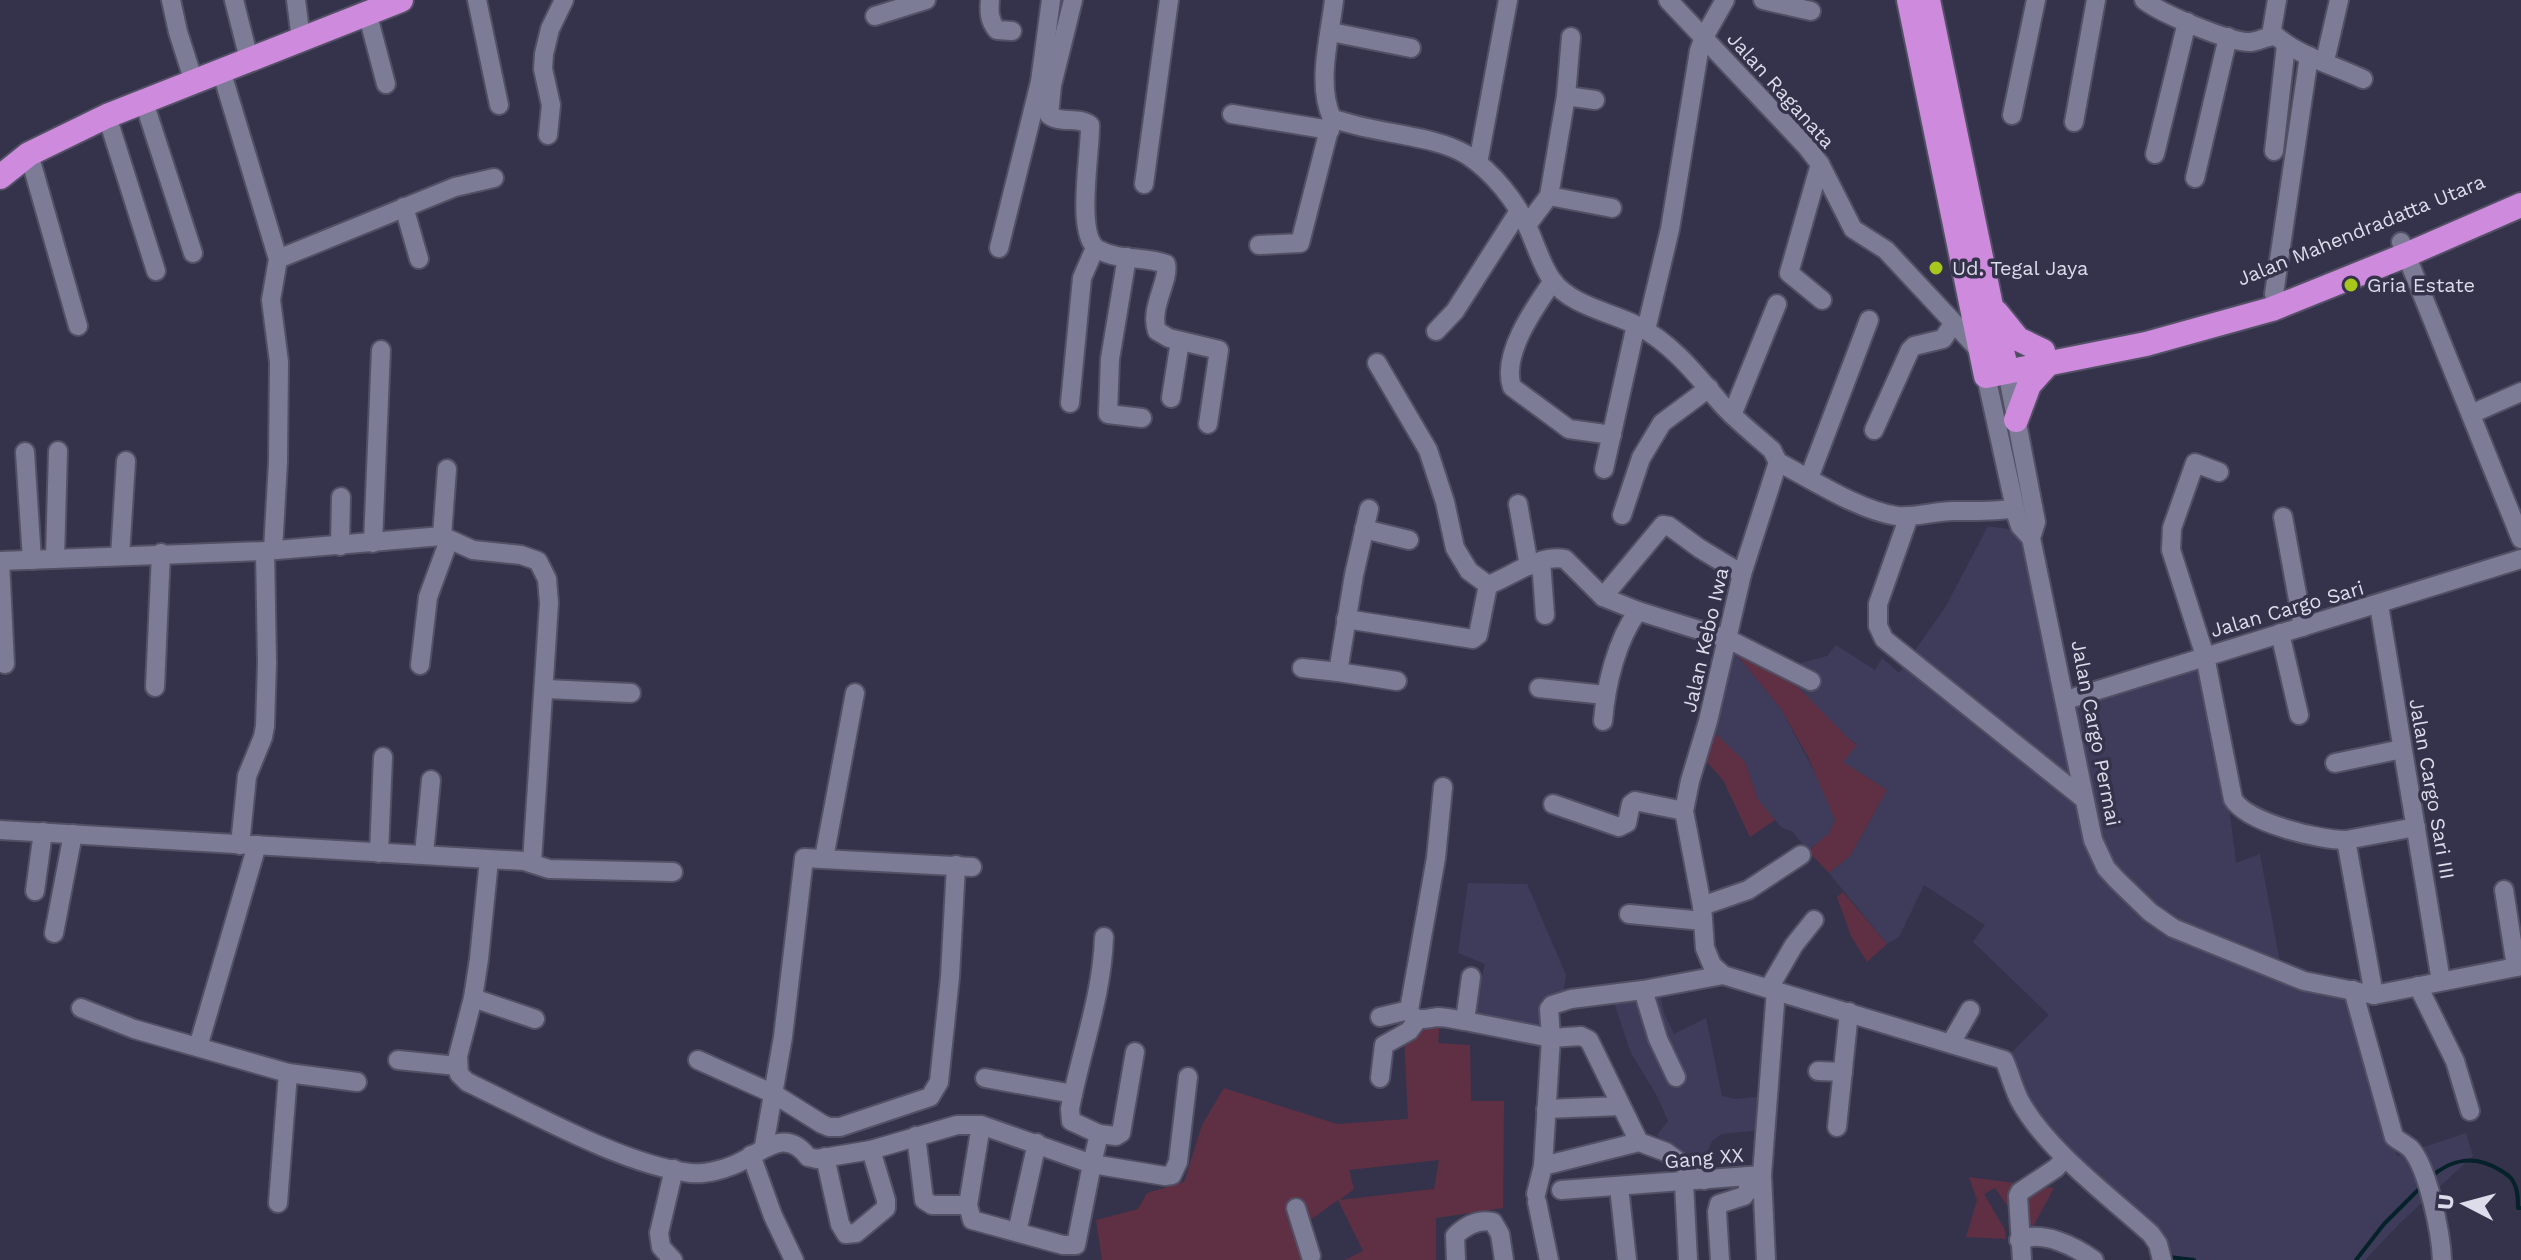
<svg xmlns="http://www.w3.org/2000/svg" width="2521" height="1260" font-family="'Work Sans',sans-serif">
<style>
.built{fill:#3e3c5a}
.green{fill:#5f3044;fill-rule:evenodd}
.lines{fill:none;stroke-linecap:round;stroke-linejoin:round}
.stream{stroke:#052129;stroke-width:4}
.minor-casing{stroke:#525064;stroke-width:22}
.highway-casing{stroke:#525064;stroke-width:28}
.minor{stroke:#7d7c97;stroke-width:18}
.highway{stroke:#ce8adc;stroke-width:24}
.poi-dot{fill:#a8c71c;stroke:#35334b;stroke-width:3}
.labels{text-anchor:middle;stroke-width:7;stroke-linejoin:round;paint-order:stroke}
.street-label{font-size:20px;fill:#dcdceb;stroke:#35334b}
.poi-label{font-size:20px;fill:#dcdceb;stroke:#35334b;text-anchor:start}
</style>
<rect width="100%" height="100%" fill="#35334b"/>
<g class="built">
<polygon points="1988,526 2034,533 2056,617 2066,693 2195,661 2221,741 2236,863 2260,854 2281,968 2352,994 2397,1156 2466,1133 2473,1156 2401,1222 2365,1260 2161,1260 2157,1233 2067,1159 2032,1113 2005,1059 2049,1015 1973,942 1985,925 1924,885 1899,937 1887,944 1829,873 1850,856 1887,790 1843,762 1857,744 1848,738 1792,681 1801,663 1827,656 1836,645 1875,670 1882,658 1899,673 1946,606"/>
<polygon points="1727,651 1737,655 1781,709 1822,786 1835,820 1829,833 1808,851 1793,832 1781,827 1758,800 1745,762 1710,728"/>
<polygon points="1468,883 1527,884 1566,975 1558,1034 1471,1020 1485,964 1458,953"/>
<polygon points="1659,986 1664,1013 1674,1034 1706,1018 1722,1096 1735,1099 1776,1095 1772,1129 1722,1134 1712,1141 1700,1173 1657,1135 1668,1121 1657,1096 1630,1051 1612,996"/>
</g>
<g class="green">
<polygon points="1737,655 1792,681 1848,738 1857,745 1843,762 1887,790 1850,856 1829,873 1808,851 1829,833 1835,820 1808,757 1781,709"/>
<polygon points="1710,728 1745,762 1758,800 1775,820 1750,837 1723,780 1703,758"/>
<polygon points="1843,892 1887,944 1867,962 1851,936 1837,897"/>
<path d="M1440,1022l-2,21 32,2 1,56h33l-1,107 -67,10v42h-91l18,-9 -25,-51 -35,25 5,35h-206l-6,-40 42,-11 9,-16 37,-11 18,-57 22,-37 113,36 71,-5 -4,-85zM1439,1160l-5,29 -94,11 14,-11 -5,-19z"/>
<polygon points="1969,1177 2054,1188 2028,1236 1995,1188 1984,1194 2005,1230 2006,1239 1966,1237 1977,1200"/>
</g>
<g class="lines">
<g class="stream">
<path d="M2430,1178c21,-20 45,-23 70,-8 6,4 11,6 14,13 4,7 4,16 4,25h3"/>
<polyline points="2169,1257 2194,1260"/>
<polyline points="2356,1260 2384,1224 2421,1187"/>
</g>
<defs>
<g id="minor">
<polyline points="171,0 178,32 194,82"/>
<polyline points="234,0 249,59"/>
<polyline points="296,0 301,39"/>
<polyline points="477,0 499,105"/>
<path d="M990,0c-1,11 -1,21 7,30l15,1"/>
<path d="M1073,0l-21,85 -3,30c11,9 29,1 41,10 1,26 -16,113 9,125 21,11 46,6 67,14 4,16 -17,44 -9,67l12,7 50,12 -11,74"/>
<path d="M1334,0c-4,36 -18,84 -2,118 40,16 101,16 135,37 26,17 50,47 62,75 7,16 13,36 23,50 19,26 59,32 86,46 33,17 57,47 80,74 16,19 36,34 54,50l6,12 -36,112 -34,147 -18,60 -6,30 18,95 3,42 7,17 11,10 281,85c6,13 9,28 16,41 26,48 90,96 131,133l7,10 4,16"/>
<polyline points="1668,0 1806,146 1820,164 1853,229 1886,250 1982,353"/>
<polyline points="1763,0 1811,11"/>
<path d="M2144,0c16,13 86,43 107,42 8,-1 16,-6 25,-6 24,21 58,29 87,43"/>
<polyline points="367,12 386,84"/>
<polyline points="875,16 926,0"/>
<polyline points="1331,32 1411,48"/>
<polyline points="2271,35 2277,0"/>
<polyline points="2325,61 2339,0"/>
<polyline points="221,70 278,259 271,300 279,362 278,462 273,550"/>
<polyline points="1040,82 1051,0"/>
<polyline points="1566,96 1595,100"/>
<polyline points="144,102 193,253"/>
<polyline points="1232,114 1330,130"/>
<polyline points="2012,115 2036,0"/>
<polyline points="107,116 156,271"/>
<polyline points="2074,122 2096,0"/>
<polyline points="548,135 551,105 543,69 544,54 550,29 564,0"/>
<polyline points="2274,151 2286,45"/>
<polyline points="29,154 78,326"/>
<polyline points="2155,154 2187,22"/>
<polyline points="1478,163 1508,0"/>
<polyline points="1820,164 1789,273 1822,300"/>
<polyline points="2195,178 2228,37"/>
<polyline points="1144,184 1169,0"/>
<polyline points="1549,196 1612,208"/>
<polyline points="404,207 419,259"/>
<polyline points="1527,225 1549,196 1566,96 1571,37"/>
<polyline points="2401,242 2521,539"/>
<polyline points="1259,245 1300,243 1332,118"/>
<polyline points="999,248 1040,82 1052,85"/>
<polyline points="1127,257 1110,359 1108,414 1142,418"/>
<polyline points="278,259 455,187 494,178"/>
<path d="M1553,281c-18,26 -52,73 -41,106l57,42 43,6"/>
<polyline points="2274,294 2309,56"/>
<polyline points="1646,330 1670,229 1699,51 1704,37 1725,0"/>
<polyline points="1436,331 1455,311 1519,211"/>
<polyline points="1377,363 1428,450 1445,502 1455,548 1469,571 1488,585"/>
<polyline points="2007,371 2036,522 2031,538 2093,840 2106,868 2116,879 2150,912 2173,928 2304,981 2374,995 2521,966"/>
<polyline points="1986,376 2017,517 2020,526 2031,538"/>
<polyline points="1171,398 1180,341"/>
<polyline points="1070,403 1082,278 1095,248"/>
<polyline points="2471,414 2521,392"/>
<polyline points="1732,415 1777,304"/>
<polyline points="1874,430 1910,350 1914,346 1943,339 1953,324"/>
<polyline points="25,452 32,560"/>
<path d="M1778,462c35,18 80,48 119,54 18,2 38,-5 56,-5 21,0 42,1 62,-3"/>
<polyline points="1604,469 1636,325"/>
<path d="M2219,472l-24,-9 -23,65 -1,22 34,106 28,143c14,24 86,41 113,41"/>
<polyline points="1809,478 1869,320"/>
<polyline points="1518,504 1529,566"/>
<polyline points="1369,509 1354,575 1338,672 1397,681"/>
<polyline points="1622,515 1641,458 1662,423 1709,388"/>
<polyline points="1909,516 1878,604 1878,626 1884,639 2084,799"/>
<polyline points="2283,517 2303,627"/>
<polyline points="1364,529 1409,540"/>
<polyline points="442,536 447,469"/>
<polyline points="373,543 381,350"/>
<polyline points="340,546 341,497"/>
<polyline points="120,556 126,461"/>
<polyline points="55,558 58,451"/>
<polyline points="0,561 265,551 442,536 473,550 521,555 538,561 547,579 549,603 532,862"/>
<polyline points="0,561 5,664"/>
<polyline points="1541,561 1545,615"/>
<path d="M1488,585c24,-9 51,-31 77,-26l38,38 35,14 90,28 83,42"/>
<polyline points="1603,597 1663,525 1669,526 1699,548 1742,574"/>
<polyline points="2379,605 2441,981"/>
<polyline points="1346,619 1473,639 1478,635 1488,585"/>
<polyline points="2280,633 2299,715"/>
<polyline points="420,665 428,597 449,540"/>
<polyline points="1302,668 1338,672"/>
<polyline points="155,687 161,553"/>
<polyline points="1539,688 1605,695"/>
<polyline points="546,689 631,693"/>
<polyline points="2066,700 2521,559"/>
<path d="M1603,721c3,-36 13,-80 35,-110"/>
<polyline points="2335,763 2402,749"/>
<path d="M1443,787l-7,71 -27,152c6,14 17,8 29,7 9,0 19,3 27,4"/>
<polyline points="1553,804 1619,827 1627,823 1631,804 1635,801 1684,811"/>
<polyline points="0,830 524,861 549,869 673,872"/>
<polyline points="240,845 247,776 263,737 265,726 267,663 265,551"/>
<polyline points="379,853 383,757"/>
<polyline points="424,854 431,780"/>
<polyline points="824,858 855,693"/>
<path d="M489,860l-10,99 -6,39 -15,58 1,18 8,8c64,30 154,82 223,91 16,2 40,-5 54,-13 23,-12 43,-31 64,-3l9,2 54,-9 86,-25h24l111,39 -16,81h-13l-91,-25 -4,-15 13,-80"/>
<polyline points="2504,890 2516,967"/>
<polyline points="35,891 43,832"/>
<polyline points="1702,906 1748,890 1801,855"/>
<polyline points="1629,914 1703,921"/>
<polyline points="54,933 73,834"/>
<path d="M1104,937c-2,60 -23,113 -34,172l1,12 28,13 -7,30 73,12 7,-1 6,-13 10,-85"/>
<polyline points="1471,977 1465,1021 1551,1038 1581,1036 1589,1040 1639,1142"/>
<polyline points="2418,986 2455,1061 2470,1111"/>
<polyline points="1769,988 1794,945 1814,920"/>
<polyline points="1643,990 1658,1039 1676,1077"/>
<path d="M2353,990l41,147c5,4 11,7 16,11 18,19 31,86 32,112"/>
<polyline points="2374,995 2346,840 2416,827"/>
<polyline points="473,998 535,1019"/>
<polyline points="81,1008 134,1029 288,1073 357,1082"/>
<polyline points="1380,1017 1409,1010"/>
<polyline points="1951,1043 1970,1010"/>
<polyline points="198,1047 257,845"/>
<polyline points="398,1060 457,1066"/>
<polyline points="698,1060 774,1094 822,1124 829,1127 840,1127 930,1097 939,1082 950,977 956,865"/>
<polyline points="1818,1071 1843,1072"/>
<polyline points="985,1078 1073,1094"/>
<polyline points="1380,1078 1384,1045 1409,1031 1418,1019"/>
<polyline points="1546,1109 1621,1106"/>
<polyline points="1837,1127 1849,1012"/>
<polyline points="1099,1134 1116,1136 1121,1133 1135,1052"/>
<polyline points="916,1136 924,1200 932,1205 968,1205"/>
<polyline points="764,1146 783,1037 804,858 972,867"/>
<polyline points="751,1155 773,1216 794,1260"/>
<polyline points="825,1157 840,1224 846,1234 856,1233 886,1208 886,1200 871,1150"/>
<polyline points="1543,1166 1551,1038 1549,1009 1552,1005 1571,999 1643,990 1723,975"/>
<polyline points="1762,1175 1766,1260"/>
<polyline points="1684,1183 1688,1260"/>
<polyline points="1619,1187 1627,1260"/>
<polyline points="1561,1190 1762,1175 1776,990"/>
<polyline points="1536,1194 1543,1166 1639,1142 1666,1152 1704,1180"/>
<polyline points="1537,1202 1549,1260"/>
<polyline points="278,1203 288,1073"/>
<polyline points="1296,1208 1311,1256"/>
<polyline points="1017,1232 1037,1143"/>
<path d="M2019,1240c24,-10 55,6 75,20"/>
<polyline points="673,1260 661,1247 659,1233 674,1169"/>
<path d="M1456,1260l-1,-24c10,-10 23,-17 38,-14l7,12 4,26"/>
<polyline points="1720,1260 1717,1212 1719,1204 1744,1196 1748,1191 1748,1176"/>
<polyline points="2022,1260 2018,1196 2020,1192 2056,1168 2065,1158"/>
</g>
<g id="highway">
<polyline points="1909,0 1986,376 2146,344 2272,309 2406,255 2521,205"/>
<polyline points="1928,0 1990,301 2007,371"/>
<polyline points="0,177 29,154 107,116 401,0"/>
<polyline points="1997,313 2018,339 2043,351"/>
<polyline points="2016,420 2029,385 2047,365"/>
</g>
</defs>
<use href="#minor" class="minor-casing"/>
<use href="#highway" class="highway-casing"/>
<use href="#minor" class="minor"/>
<use href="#highway" class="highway"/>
</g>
<g class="poi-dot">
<circle cx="1936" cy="268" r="8"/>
<circle cx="2351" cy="285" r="8"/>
</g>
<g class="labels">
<g class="street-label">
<text transform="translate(1781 90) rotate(48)" y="7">Jalan Raganata</text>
<text transform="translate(2361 230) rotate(-22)" y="7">Jalan Mahendradatta Utara</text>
<text transform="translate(2287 609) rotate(-16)" y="7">Jalan Cargo Sari</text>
<text transform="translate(1705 640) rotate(-77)" y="7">Jalan Kebo Iwa</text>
<text transform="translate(2096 733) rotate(79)" y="7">Jalan Cargo Permai</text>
<text transform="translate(2432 789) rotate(80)" y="7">Jalan Cargo Sari III</text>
<text transform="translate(1704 1158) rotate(-5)" y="7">Gang XX</text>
</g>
<g class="poi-label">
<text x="1952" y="275">Ud. Tegal Jaya</text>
<text x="2367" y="292">Gria Estate</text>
</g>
</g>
<g transform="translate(2465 1204) rotate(276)" stroke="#35334b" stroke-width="6" paint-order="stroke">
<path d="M0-6L14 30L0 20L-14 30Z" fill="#dcdceb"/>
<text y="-12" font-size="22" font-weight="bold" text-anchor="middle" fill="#dcdceb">U</text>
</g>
</svg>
